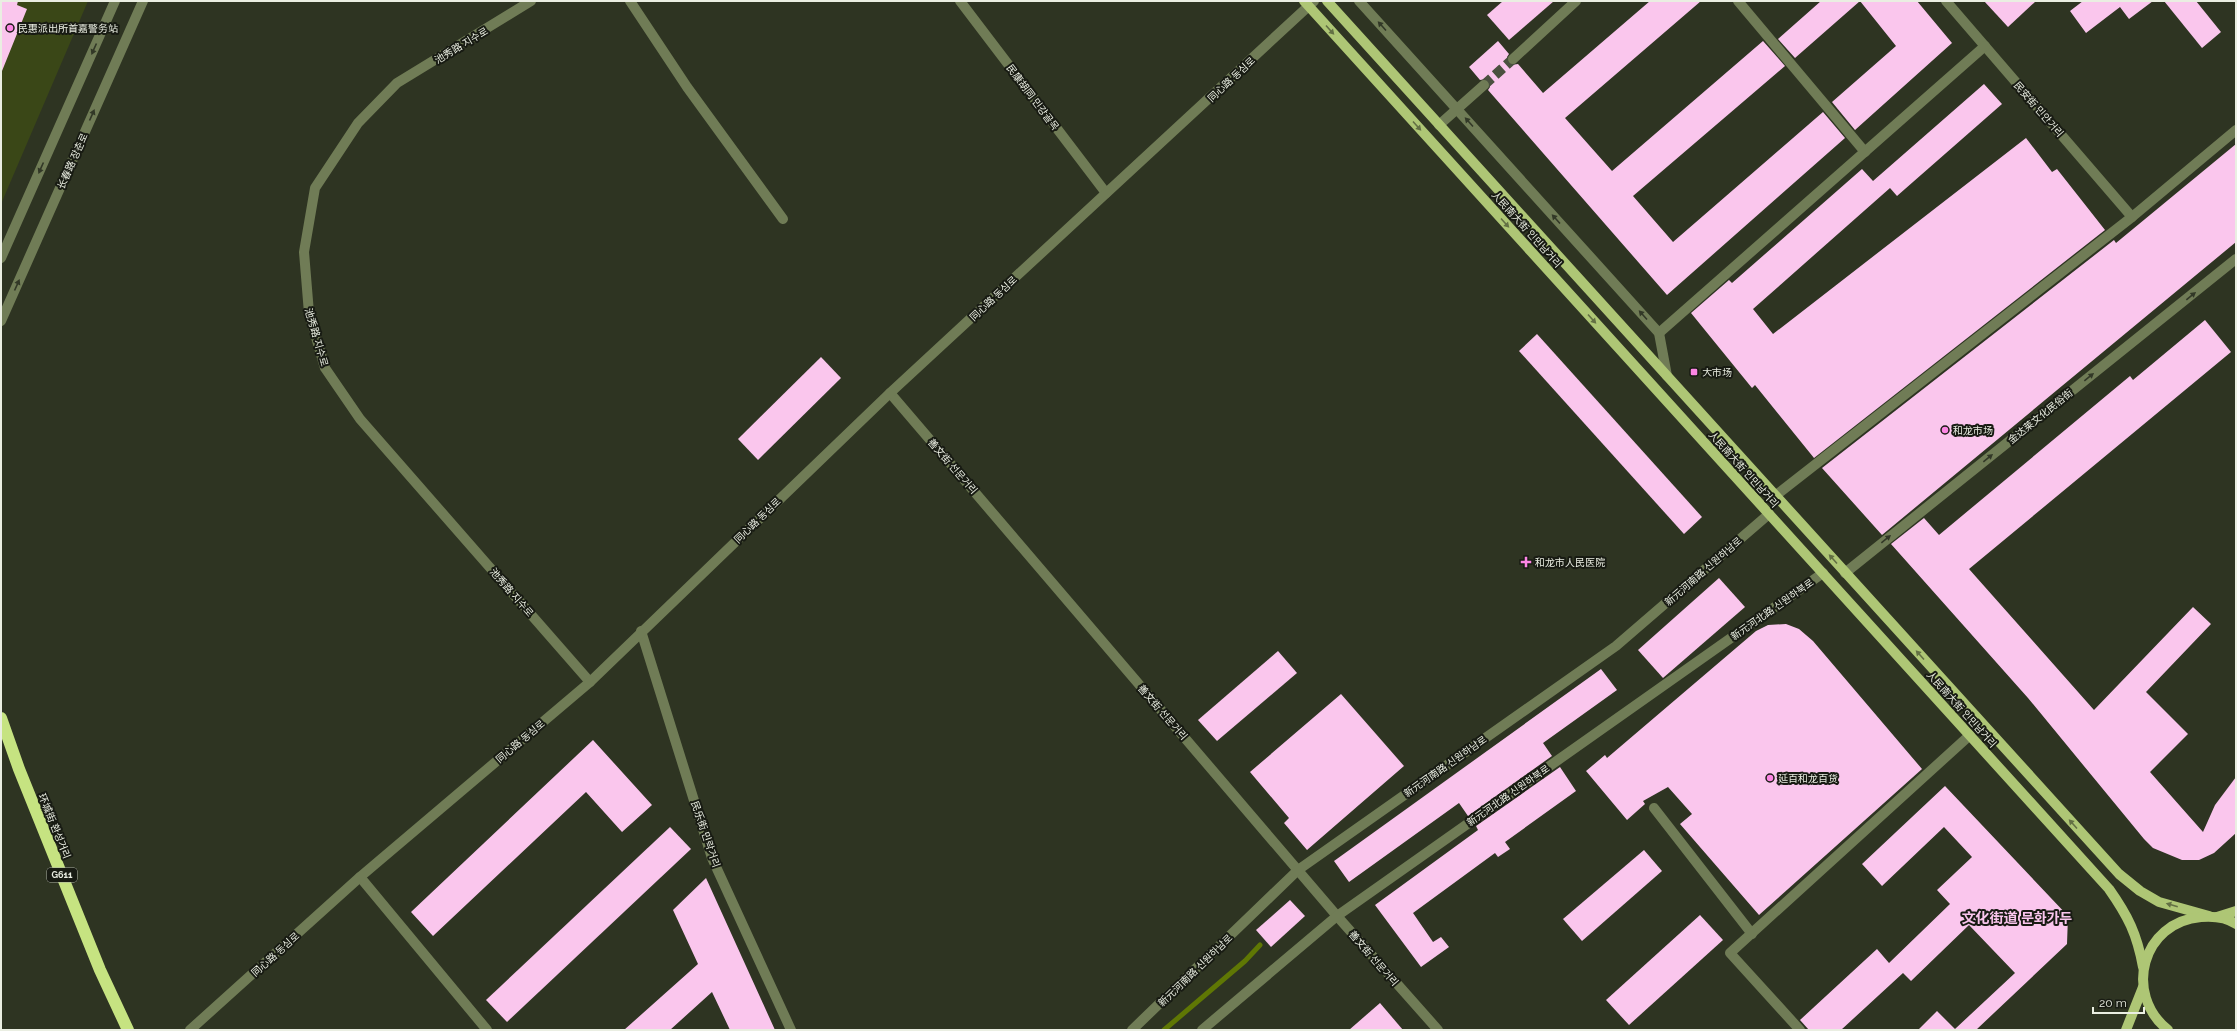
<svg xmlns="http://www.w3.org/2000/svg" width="2237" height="1031" font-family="Raleway,'Noto Sans SC','Noto Sans KR',sans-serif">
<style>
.green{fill:#3a4717}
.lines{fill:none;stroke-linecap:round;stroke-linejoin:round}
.stream{stroke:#5f7704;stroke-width:5}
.building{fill:#fac6ed}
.minor-tunnel{stroke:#4a503f;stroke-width:10;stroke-dasharray:10 5;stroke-linecap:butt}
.minor{stroke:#707c56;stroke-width:10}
.major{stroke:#aec675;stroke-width:10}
.highway{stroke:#c6e381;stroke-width:12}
.oneway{fill:#323827}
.oneway2{fill:#637044}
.poi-dot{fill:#fc86e4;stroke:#181b13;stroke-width:1.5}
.labels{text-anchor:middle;stroke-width:4;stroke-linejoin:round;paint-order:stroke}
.shield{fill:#181b13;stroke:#abafa4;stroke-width:1}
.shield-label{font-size:9px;font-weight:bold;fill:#eaeee2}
.poi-label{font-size:10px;fill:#eaeee2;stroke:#181b13;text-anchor:start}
.street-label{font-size:10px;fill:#eaeee2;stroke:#181b13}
.district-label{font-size:14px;font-weight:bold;fill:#fac5ed;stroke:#181b13}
</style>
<rect width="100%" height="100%" fill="#2e3422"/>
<polygon class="green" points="1,1 88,1 1,204"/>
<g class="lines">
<polyline class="stream" points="1164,1030 1245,961 1260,945"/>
</g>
<g class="building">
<polygon points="1,1 18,1 17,5 27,9 2,71"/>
<polygon points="1503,1 1554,1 1509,40 1487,15"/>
<polygon points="1650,1 1701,1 1565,118 1612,171 1763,41 1785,66 1633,196 1673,242 1823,112 1845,138 1667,295 1488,90 1490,87 1489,81 1486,79 1480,80 1469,67 1498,41 1509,54 1507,57 1508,63 1511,65 1518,64 1543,93"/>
<polygon points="1821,1 1917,1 1952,43 1855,130 1832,102 1896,46 1860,1 1795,58 1778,39"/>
<polygon points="1984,1 2036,1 2008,27"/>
<polygon points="2083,1 2153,1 2129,19 2120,7 2086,33 2070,11"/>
<polygon points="2164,1 2196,1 2221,32 2202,48"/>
<polygon points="1984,84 2002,104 1897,196 1890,188 1753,309 1773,334 2026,138 2052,172 2057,169 2105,230 1814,458 1755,385 1752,388 1691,313 1729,280 1732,283 1862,169 1873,181"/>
<polygon points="2236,144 2236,242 1882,535 1822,468 2114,240 2116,243"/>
<polygon points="2205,320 2231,352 1969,569 2094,710 2193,607 2211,624 2146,692 2188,734 2150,772 2203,832 2215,805 2236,777 2236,833 2214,853 2199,860 2182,860 2153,848 2144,839 2028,698 1891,544 1924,518 1939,535 2130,376 2133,380"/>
<polygon points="1537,334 1702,517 1684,534 1519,351"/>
<polygon points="821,357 841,378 758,460 738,439"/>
<polygon points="1719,578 1745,607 1663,678 1638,650"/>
<polygon points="1786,624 1799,629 1813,641 1922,769 1759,915 1680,824 1692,814 1668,787 1643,801 1645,804 1627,820 1586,771 1605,755 1607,758 1756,631 1768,625"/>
<polygon points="1278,651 1297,673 1217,741 1198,720"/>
<polygon points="1601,669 1617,690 1543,743 1552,756 1468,816 1459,803 1349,882 1334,861"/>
<polygon points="1341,694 1404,766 1307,850 1284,823 1289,818 1250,772"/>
<polygon points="593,740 652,805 622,832 586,792 433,936 411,912"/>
<polygon points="1560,767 1576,791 1505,842 1510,849 1498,857 1495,853 1413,913 1433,942 1441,937 1449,947 1421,967 1375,905 1478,830 1476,826"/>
<polygon points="1945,786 2068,916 2067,944 1976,1030 1918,1030 1937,1011 1955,1029 2015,973 1969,925 1911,981 1903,973 1841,1030 1809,1030 1800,1020 1877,949 1889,963 1950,904 1937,890 1972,857 1944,827 1882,886 1862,864"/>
<polygon points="670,827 691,849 507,1022 486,1000"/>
<polygon points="1644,850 1662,871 1582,941 1563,919"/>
<polygon points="706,878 775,1030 730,1030 712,992 670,1030 624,1030 698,964 673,910"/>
<polygon points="1290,900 1305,916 1271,947 1256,930"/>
<polygon points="1700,915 1723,940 1629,1025 1606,1000"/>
<polygon points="1380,1003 1403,1030 1349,1030"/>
</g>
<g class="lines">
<polyline class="minor-tunnel" points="1484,85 1513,59"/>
<g class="minor">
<polyline points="531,1 397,83 358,123 315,188 304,252 309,313 325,368 360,419 590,682"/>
<polyline points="630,1 687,87 783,219"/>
<polyline points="960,1 1106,193"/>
<polyline points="1359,1 1659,333 1667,376"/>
<polyline points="1738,1 1865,152"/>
<polyline points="1946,1 2132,217"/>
<polyline points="1513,59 1576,1"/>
<polyline points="1439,125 1484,85"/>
<polyline points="1,258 115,1"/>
<polyline points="1,321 143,1"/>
<polyline points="1659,333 1985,46"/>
<polyline points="890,393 1337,916 1438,1030"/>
<polyline points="1775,496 2132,217 2236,130"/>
<polyline points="1845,573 2236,259"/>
<polyline points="641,631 712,858 791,1030"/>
<polyline points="1654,808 1752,934"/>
<polyline points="360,877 487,1030"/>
<polyline points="190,1030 360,877 590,682 890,393 1314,1"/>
<polyline points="1132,1030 1298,870 1616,646 1769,514"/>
<polyline points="1202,1030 1337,916 1823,573"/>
<polyline points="1800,1030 1730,953 1970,735"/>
</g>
<g class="major">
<path d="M1304,1l805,888c19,27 28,45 34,78"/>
<polyline points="1327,1 2119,874 2140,891 2159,902 2209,916"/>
<polyline points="2217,917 2236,911"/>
<polyline points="2126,1030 2143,987"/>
<path d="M2168,1030c-45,-36 -26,-108 33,-113 12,-1 25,0 35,7"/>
</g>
<polyline class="highway" points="1,718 19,769 100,970 128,1030"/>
</g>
<defs><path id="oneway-solid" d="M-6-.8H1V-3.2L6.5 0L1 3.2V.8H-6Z"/></defs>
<g class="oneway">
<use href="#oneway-solid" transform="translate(1382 26) rotate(-132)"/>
<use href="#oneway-solid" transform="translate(94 49) rotate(114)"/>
<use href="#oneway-solid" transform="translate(92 115) rotate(-66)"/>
<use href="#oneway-solid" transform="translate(1469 122) rotate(-132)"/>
<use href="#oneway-solid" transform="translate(41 168) rotate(114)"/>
<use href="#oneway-solid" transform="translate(1556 219) rotate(-132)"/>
<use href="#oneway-solid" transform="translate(17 285) rotate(-66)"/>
<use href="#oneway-solid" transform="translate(2191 296) rotate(-39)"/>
<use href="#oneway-solid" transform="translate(1643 315) rotate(-132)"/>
<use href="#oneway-solid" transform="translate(2089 377) rotate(-39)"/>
<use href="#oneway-solid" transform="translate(1988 458) rotate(-39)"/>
<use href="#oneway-solid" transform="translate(1886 539) rotate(-39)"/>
</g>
<g class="oneway2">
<use href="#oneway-solid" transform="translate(1330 30) rotate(48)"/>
<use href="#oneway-solid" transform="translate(1417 126) rotate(48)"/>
<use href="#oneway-solid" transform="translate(1505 223) rotate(48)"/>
<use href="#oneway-solid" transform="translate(1592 319) rotate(48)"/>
<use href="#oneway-solid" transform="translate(1833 559) rotate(-132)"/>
<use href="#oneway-solid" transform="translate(1920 655) rotate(-132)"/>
<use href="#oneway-solid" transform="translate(2073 824) rotate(-132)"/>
<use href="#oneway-solid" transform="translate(2172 905) rotate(-164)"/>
</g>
<g class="poi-dot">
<circle cx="10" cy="28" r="4"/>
<rect x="1690" y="368" width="8" height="8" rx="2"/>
<circle cx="1945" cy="430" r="4"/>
<path d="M1524 556h4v4h4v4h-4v4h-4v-4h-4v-4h4z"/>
<circle cx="1770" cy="778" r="4"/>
</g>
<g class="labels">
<rect class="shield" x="47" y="868" width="30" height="14" rx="3"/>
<g class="shield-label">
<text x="62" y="878">G611</text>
</g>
<g class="poi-label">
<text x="18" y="32">民惠派出所首嘉警务站</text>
<text x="1702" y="376">大市场</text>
<text x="1953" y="434">和龙市场</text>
<text x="1535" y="566">和龙市人民医院</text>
<text x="1778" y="782">延百和龙百货</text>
</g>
<g class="street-label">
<text transform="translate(461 45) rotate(-31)" y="4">池秀路 지수로</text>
<text transform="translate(1231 79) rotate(-43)" y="4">同心路 동심로</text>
<text transform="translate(1033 97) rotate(53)" y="4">民康胡同 민강골목</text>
<text transform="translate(2039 109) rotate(49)" y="4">民安街 민안거리</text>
<text transform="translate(72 161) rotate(-66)" y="4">长春路 장춘로</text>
<text transform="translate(1527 229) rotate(48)" y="4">人民南大街 인민남거리</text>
<text transform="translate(993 298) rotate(-43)" y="4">同心路 동심로</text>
<text transform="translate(317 337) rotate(74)" y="4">池秀路 지수로</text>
<text transform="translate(2040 416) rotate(-39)" y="4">金达莱文化民俗街</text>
<text transform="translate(953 466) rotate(49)" y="4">善文街 선문거리</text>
<text transform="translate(1744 469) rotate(48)" y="4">人民南大街 인민남거리</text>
<text transform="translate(757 520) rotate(-44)" y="4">同心路 동심로</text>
<text transform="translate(1703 571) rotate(-41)" y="4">新元河南路 신원하남로</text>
<text transform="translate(512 592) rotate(49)" y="4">池秀路 지수로</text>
<text transform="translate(1772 609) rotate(-35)" y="4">新元河北路 신원하북로</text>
<text transform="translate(1962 709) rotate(48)" y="4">人民南大街 인민남거리</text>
<text transform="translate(1163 712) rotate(49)" y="4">善文街 선문거리</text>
<text transform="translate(520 741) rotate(-40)" y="4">同心路 동심로</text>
<text transform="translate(1445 766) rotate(-35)" y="4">新元河南路 신원하남로</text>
<text transform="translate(1508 795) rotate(-35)" y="4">新元河北路 신원하북로</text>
<text transform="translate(55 826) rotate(68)" y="4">环城街 환성거리</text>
<text transform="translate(706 834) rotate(71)" y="4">民乐街 민락거리</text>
<text transform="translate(275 954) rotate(-42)" y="4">同心路 동심로</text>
<text transform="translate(1374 958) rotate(49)" y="4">善文街 선문거리</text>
<text transform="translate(1195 970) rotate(-44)" y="4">新元河南路 신원하남로</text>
</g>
<g class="district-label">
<text x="2017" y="923">文化街道 문화가두</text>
</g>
</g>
<rect width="2237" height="1031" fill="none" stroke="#eaeee2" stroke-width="4"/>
<path d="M2093 1007v6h51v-6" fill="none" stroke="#eaeee2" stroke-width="2"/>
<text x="2099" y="1007" font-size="12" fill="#eaeee2" stroke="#181b13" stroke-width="3" paint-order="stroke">20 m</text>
</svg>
